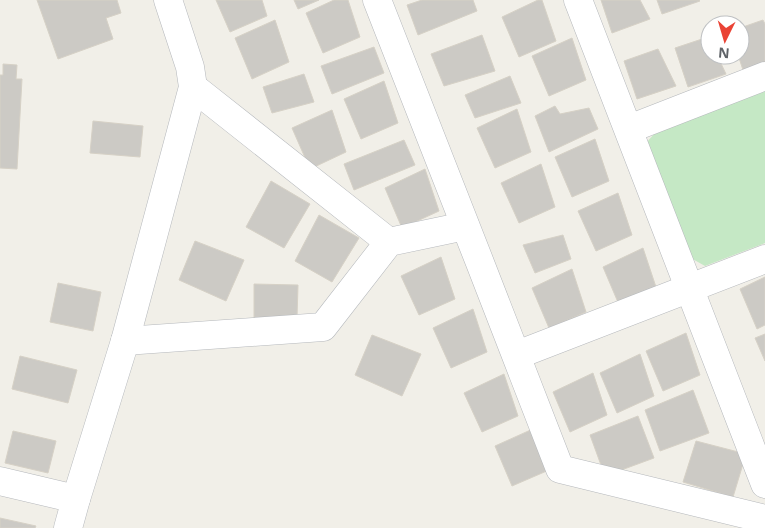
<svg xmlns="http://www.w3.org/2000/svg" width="765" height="528" font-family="'Open Sans',sans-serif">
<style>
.green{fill:#c5e8c5}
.building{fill:#cccac5;stroke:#d6d1c6}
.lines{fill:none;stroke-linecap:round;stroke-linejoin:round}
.minor-casing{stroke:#b5b8bc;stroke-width:29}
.minor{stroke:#fff;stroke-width:28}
</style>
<rect width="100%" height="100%" fill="#f1efe8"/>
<polygon class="green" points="765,89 765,243 705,266 689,257 645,144 656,132"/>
<g class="building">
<polygon points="37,0 117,0 121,13 106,18 113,39 58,59"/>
<polygon points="216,0 262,0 267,16 230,32"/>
<polygon points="294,0 319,0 298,9"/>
<polygon points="334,0 348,0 360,37 323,53 306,13"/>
<polygon points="422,0 473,0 477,11 418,35 407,5"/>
<polygon points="538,0 542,0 556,41 519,57 502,17"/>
<polygon points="601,0 640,0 650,19 612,33"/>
<polygon points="657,0 699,0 700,1 662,14"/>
<polygon points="275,20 289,62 252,79 235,38"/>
<polygon points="763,20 765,24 765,63 743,70 738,55 740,55 740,28"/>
<polygon points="482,35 495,71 444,86 431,54"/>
<polygon points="708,37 710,41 710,55 717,55 726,74 688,87 675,48"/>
<polygon points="572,38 586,80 549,96 532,56"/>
<polygon points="374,47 384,73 332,94 321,66"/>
<polygon points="658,49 676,86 637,99 624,61"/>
<polygon points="3,64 17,65 16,79 22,79 17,169 0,168 0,75 3,75"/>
<polygon points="304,74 314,102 272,113 263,87"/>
<polygon points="510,76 521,103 475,118 465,95"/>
<polygon points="384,81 398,123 361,139 344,99"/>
<polygon points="555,106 560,114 589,108 598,129 549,152 535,116"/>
<polygon points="517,109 531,152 495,168 477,128"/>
<polygon points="332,110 346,152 310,169 292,128"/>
<polygon points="93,121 143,126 140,157 90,153"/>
<polygon points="595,139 609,181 572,197 555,157"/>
<polygon points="404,140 415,165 354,190 344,164"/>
<polygon points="541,164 555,207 519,223 501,183"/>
<polygon points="425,169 439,211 402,228 385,188"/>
<polygon points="271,181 310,204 284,248 246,227"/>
<polygon points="618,193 632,235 596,251 578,211"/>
<polygon points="319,215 359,238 332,282 295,261"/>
<polygon points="563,235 571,259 535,273 523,245"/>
<polygon points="195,241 244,260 226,301 179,280"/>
<polygon points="643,248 657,290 620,307 603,267"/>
<polygon points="441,257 455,299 419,315 401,276"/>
<polygon points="572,269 586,312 549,328 532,288"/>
<polygon points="765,277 765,325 757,329 740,289"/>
<polygon points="58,283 101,292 93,331 50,322"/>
<polygon points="254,284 298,285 297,318 254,319"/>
<polygon points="473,309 487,352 451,368 433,328"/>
<polygon points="686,333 700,375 663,391 646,351"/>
<polygon points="765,334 765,361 755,338"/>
<polygon points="372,335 421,354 402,396 355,375"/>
<polygon points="640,354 654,396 617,413 600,373"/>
<polygon points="20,356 77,370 68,403 12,389"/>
<polygon points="593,373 607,415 570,432 553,392"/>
<polygon points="504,374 518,416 482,432 464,393"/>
<polygon points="693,390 709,433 660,451 645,410"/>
<polygon points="638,416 654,458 605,476 590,435"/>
<polygon points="535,428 549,470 512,486 495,446"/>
<polygon points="13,431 56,441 48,473 5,463"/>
<polygon points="696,441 746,454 733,497 683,482"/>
<polygon points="0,518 36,526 35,528 0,528"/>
</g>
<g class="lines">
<defs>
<g id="minor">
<path d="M377,0c61,157 123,312 183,469l205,50"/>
<path d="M578,0c63,161 124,323 187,484"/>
<polyline points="193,87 389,242"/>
<polyline points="629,129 765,76"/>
<polyline points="125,341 323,327 389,242 465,226"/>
<polyline points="517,355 765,259"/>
<polyline points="0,481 76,499"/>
<polyline points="68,528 76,499 125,341 193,87 190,67 168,0"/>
</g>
</defs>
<use href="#minor" class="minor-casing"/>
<use href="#minor" class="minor"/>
</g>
<g transform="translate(725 40) rotate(185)"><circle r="24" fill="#ffffff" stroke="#bfc1c3"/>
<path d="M0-4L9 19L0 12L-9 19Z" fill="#ea4335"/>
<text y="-8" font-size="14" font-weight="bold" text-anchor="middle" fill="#5f6368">N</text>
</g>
</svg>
